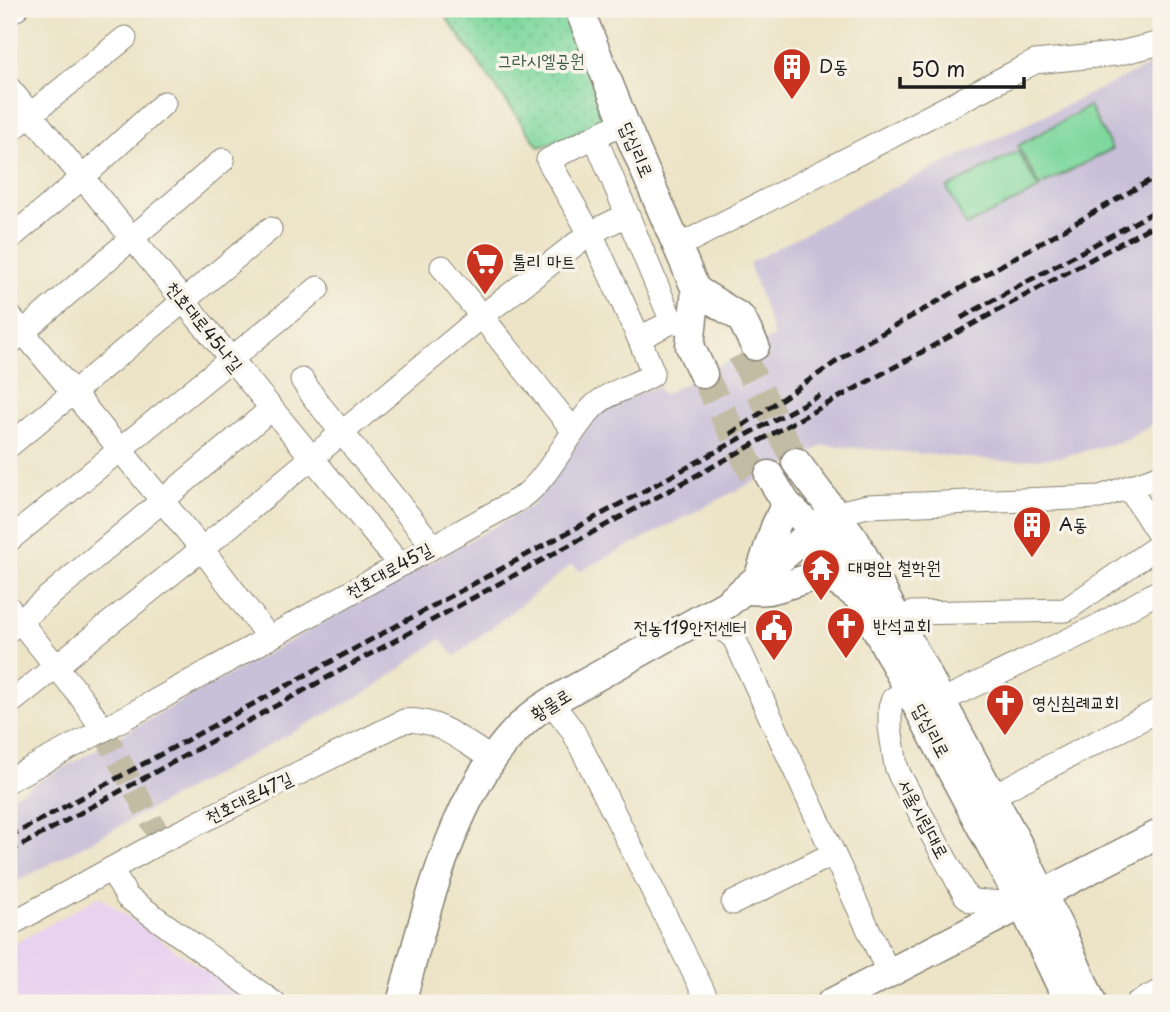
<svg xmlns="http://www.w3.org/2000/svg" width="1170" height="1012" font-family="'Playpen Sans','Poor Story',sans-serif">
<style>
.built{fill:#e7d2ef}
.industrial{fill:#c8bfd8}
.grass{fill:#7fd89d;stroke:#4e7a5c;stroke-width:2}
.garden{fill:url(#garden-dots);stroke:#4e7a5c;stroke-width:2}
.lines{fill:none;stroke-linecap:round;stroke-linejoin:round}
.minor-tunnel{stroke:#c3bca5;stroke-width:23;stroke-dasharray:23 11;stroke-linecap:butt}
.major-tunnel{stroke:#c3bca5;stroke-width:28;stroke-dasharray:28 14;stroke-linecap:butt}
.minor-casing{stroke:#848072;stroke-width:25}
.major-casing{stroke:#848072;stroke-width:31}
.minor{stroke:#fff;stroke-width:23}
.major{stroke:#fff;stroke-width:28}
.rail{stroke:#1c1c1c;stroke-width:5;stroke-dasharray:10 5;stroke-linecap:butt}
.labels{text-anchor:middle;stroke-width:7;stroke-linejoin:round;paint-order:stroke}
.park-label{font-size:18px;fill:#3f5e49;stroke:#f7f3e8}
.poi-label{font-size:18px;fill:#1c1c1c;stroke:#f7f3e8;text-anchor:start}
.street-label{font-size:18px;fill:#1c1c1c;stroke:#f7f3e8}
</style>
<defs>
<pattern id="garden-dots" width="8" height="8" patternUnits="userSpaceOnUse" patternTransform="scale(1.75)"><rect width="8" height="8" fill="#7fd89d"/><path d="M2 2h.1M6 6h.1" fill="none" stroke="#6db987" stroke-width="1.8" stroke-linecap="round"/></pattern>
</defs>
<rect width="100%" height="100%" fill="#f7f3e8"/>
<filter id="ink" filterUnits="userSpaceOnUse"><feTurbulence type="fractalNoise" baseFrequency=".0143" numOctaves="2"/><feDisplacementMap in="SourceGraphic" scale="14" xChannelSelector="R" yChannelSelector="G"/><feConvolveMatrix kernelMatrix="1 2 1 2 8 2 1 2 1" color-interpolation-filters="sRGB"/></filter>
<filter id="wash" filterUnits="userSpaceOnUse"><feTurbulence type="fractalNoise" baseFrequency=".00686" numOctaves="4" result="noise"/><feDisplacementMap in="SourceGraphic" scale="28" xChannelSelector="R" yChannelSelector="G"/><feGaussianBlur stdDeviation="1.57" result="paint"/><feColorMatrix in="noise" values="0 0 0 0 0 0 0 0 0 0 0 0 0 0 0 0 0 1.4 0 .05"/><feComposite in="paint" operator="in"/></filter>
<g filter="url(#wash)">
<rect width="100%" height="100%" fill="#ede4c7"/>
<polygon class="built" points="100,896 122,913 252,1003 9,1003 9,947"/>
<polygon class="industrial" points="1161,60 1161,419 1124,441 1060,457 1004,461 825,445 580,571 571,565 455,656 440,639 374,688 9,886 9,798 533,505 602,408 658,386 663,395 774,337 749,263 865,201"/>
<g class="grass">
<polygon points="1089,106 1112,149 1040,186 1018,146"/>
<polygon points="1018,151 1039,189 966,226 947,188"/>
</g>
<polygon class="garden" points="440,9 576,9 613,99 597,127 539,147"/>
</g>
<g filter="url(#ink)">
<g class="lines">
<polyline class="minor-tunnel" points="103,730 162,841"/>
<g class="major-tunnel">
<polyline points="741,354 796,462"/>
<polyline points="703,374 757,481"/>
</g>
<defs>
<g id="minor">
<polyline points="9,12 16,9"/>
<polyline points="9,88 400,565"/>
<polyline points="624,122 548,160 596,244 639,338"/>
<polyline points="9,132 125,38"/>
<polyline points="595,137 672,322"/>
<polyline points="9,239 82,178 164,103"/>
<polyline points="677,247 1035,62 1116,54 1161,43"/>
<polyline points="442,267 573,430"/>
<polyline points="9,315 202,549 269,638"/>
<polyline points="9,344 223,160"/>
<polyline points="302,380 315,399 433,546"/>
<polyline points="9,446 270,229"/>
<polyline points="1129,488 1161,538"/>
<polyline points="833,514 868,506 1100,497 1161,476"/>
<polyline points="9,540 318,288"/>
<polyline points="9,608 81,697 103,730"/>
<polyline points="707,617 734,638 889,974"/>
<polyline points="898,620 912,613 1066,610 1161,544"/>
<polyline points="9,630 271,409"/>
<polyline points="909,689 893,699 890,707 890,727 896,766 900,776 965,895 972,901 1022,904"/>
<polyline points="941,701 1098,626 1161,590"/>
<polyline points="551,702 573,731 709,1003"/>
<polyline points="9,704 202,549 481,317 590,233 627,215"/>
<path d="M9,780l94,-50 418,-232c27,-18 47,-65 72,-91 15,-15 41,-21 59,-32v-5l-13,-32 33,-16 22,1"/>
<polyline points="992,796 1161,709"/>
<polyline points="111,869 127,897 274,1003"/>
<polyline points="733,903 833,854"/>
<path d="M9,925l153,-84 242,-120c33,-4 61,22 88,38"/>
<polyline points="1137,1003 1161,991"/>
</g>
<g id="major">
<polyline points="579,9 624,122 696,290 690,346 703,374"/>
<polyline points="696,290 741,318 755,346"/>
<polyline points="796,462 855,540 1020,848 1064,938 1092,1003"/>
<polyline points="769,475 786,503 835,551 1022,904 1069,1003"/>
<polyline points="759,576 775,527 786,503"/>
<path d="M745,590c9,0 20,2 28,-1 41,-10 46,-24 84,7"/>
<path d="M401,1003c26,-95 59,-247 150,-301l176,-98 106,-90"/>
<polyline points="831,1003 1161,833"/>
</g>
</defs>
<use href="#minor" class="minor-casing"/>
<use href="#major" class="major-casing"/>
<use href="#minor" class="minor"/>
<use href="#major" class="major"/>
<g class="rail">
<polyline points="961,318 1161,208"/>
<polyline points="730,434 858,347 1161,174"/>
<polyline points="9,837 820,395"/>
<polyline points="9,852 1161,221"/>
</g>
</g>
</g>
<defs>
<symbol id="building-pin" viewBox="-11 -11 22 30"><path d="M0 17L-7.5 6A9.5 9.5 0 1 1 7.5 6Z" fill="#c8321e" stroke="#f7f3e8"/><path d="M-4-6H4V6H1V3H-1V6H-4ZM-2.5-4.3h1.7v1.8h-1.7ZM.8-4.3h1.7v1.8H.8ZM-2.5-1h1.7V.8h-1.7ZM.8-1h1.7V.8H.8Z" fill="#fff"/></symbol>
<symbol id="supermarket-pin" viewBox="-11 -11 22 30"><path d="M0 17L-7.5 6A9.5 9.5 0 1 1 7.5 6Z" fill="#c8321e" stroke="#f7f3e8"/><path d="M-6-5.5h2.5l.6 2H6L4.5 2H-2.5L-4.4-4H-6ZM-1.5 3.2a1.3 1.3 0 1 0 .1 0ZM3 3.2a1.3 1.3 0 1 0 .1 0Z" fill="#fff"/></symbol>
<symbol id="temple-pin" viewBox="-11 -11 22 30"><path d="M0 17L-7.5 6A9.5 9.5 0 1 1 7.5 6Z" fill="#c8321e" stroke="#f7f3e8"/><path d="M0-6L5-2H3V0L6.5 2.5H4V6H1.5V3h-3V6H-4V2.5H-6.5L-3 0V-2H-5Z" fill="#fff"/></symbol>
<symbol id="church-pin" viewBox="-11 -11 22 30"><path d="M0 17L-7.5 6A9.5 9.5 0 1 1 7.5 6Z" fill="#c8321e" stroke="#f7f3e8"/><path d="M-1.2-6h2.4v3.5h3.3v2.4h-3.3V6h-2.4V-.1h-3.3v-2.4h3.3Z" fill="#fff"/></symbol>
<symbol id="civic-pin" viewBox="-11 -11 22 30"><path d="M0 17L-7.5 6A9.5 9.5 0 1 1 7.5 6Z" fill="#c8321e" stroke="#f7f3e8"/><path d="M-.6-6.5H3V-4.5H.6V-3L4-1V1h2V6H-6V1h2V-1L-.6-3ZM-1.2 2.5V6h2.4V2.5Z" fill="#fff"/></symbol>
</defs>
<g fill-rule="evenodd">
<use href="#building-pin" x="770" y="45" width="44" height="60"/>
<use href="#supermarket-pin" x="463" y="240" width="44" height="60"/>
<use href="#building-pin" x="1010" y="503" width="44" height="60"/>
<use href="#temple-pin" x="799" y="546" width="44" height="60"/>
<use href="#church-pin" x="824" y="604" width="44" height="60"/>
<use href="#civic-pin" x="752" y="606" width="44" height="60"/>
<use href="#church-pin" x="983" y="681" width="44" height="60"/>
</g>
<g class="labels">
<g class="park-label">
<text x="541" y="67">그라시엘공원</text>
</g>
<g class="poi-label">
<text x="819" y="73">D동</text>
<text x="512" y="268">툴리 마트</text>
<text x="1059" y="531">A동</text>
<text x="848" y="574">대명암 철학원</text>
<text x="873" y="632">반석교회</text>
<text x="747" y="634" text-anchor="end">전농119안전센터</text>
<text x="1032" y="709">영신침례교회</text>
</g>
<g class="street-label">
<text transform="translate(636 150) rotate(67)" y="6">답십리로</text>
<text transform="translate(204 327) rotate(51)" y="6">천호대로45나길</text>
<text transform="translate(389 571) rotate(-29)" y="6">천호대로45길</text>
<text transform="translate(551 705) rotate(-32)" y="6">황물로</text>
<text transform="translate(931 731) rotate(62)" y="6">답십리로</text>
<text transform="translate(249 798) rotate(-26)" y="6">천호대로47길</text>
<text transform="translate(923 819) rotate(62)" y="6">서울시립대로</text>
</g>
</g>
<rect width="1170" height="1012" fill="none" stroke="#f7f3e8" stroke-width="35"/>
<path d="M900 77v10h124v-10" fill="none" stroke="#1c1c1c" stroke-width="3.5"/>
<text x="911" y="77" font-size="21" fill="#1c1c1c" stroke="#f7f3e8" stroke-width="5" paint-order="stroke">50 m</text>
</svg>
